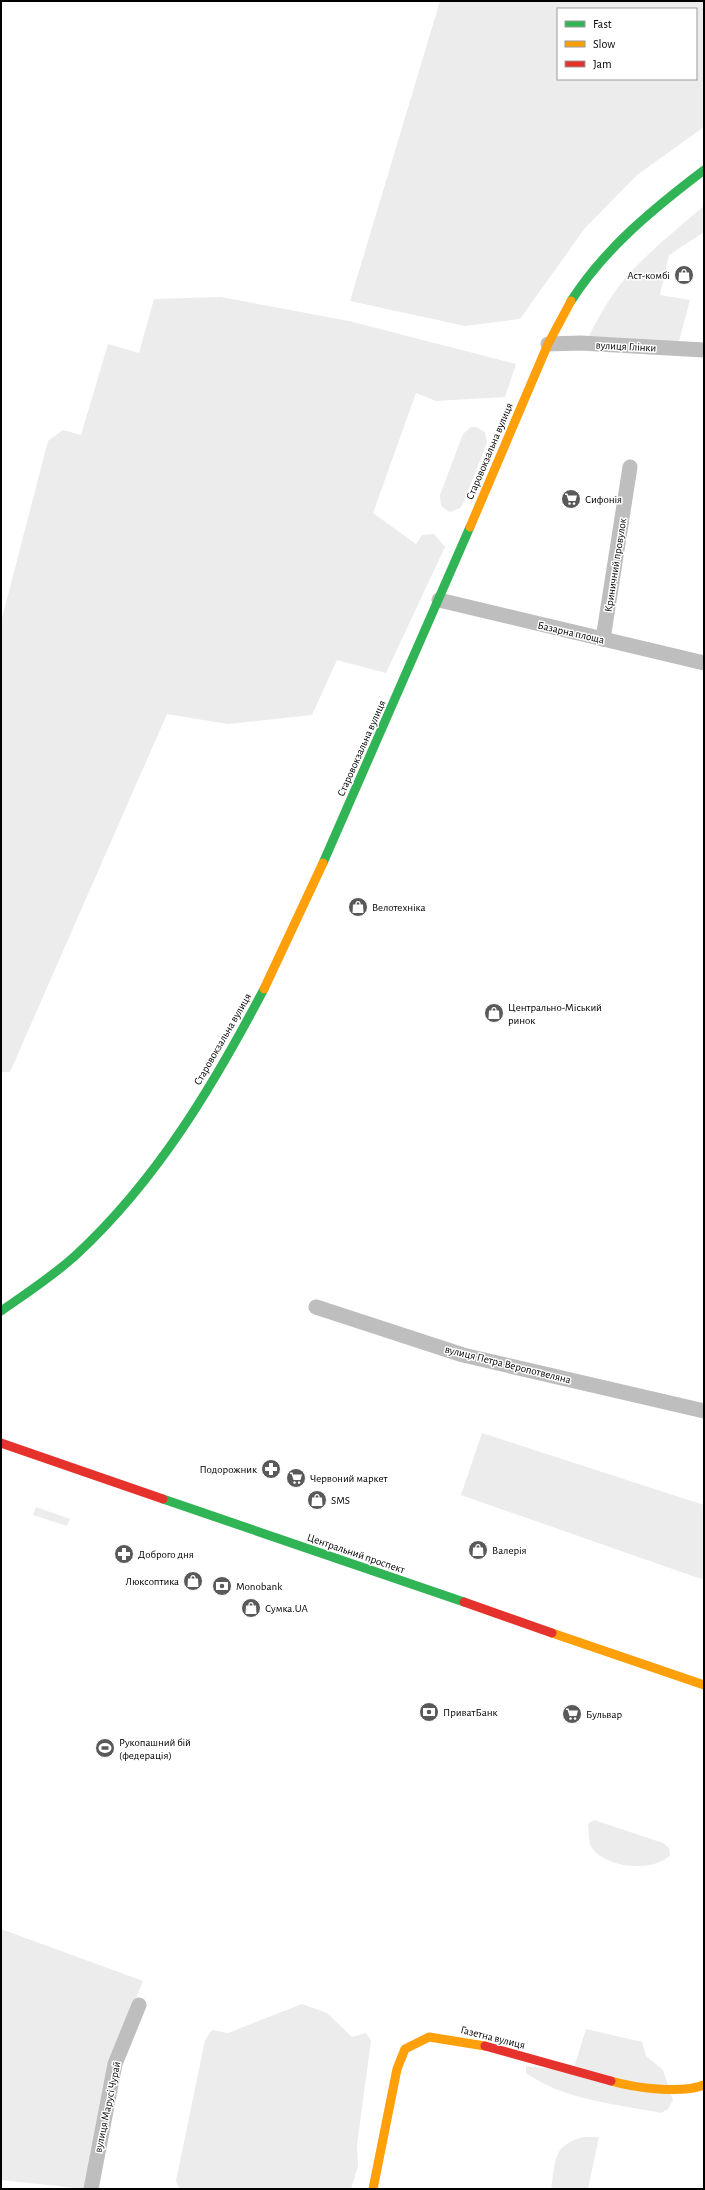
<svg xmlns="http://www.w3.org/2000/svg" width="705" height="2190" font-family="'Alegreya Sans',sans-serif">
<style>
.green{fill:#ececec;fill-rule:evenodd}
.lines{fill:none;stroke-linecap:round;stroke-linejoin:round}
.street{stroke:#bebebe;stroke-width:15}
.fast{stroke:#30b455;stroke-width:9}
.slow{stroke:#ff9f0a;stroke-width:9}
.jam{stroke:#e5322d;stroke-width:9}
.labels{text-anchor:middle;stroke-width:3;stroke-linejoin:round;paint-order:stroke}
.poi-label{font-size:11px;fill:#000;stroke:#fff;text-anchor:start}
.street-label{font-size:11px;fill:#000;stroke:#fff}
</style>
<rect width="100%" height="100%" fill="#fff"/>
<g class="green">
<path d="M440,1h264v126l-67,48 -52,53 -65,91 -55,7 -115,-25zM558,9h138v70h-138z"/>
<path d="M704,206v26l-35,23 -9,40 30,5 -12,45 -91,-5c11,-23 25,-47 42,-66 23,-25 49,-46 75,-68z"/>
<polygon points="221,297 349,321 516,364 505,397 436,401 416,393 373,513 416,544 422,535 434,534 445,547 386,673 337,660 312,715 228,724 167,714 10,1072 1,1072 1,622 48,441 63,430 81,435 108,344 139,353 154,299"/>
<polygon points="471,427 476,427 485,432 487,443 463,504 460,508 450,512 441,506 440,495 463,434"/>
<polygon points="482,1433 704,1505 704,1580 461,1495"/>
<polygon points="36,1507 70,1519 67,1526 33,1515"/>
<path d="M594,1820l69,23 6,5 1,7c-17,18 -64,13 -78,-7 -4,-5 -3,-18 -4,-24z"/>
<polygon points="1,1929 143,1981 109,2065 85,2189 1,2180"/>
<polygon points="302,2004 327,2013 352,2037 366,2033 371,2041 357,2145 358,2166 351,2189 180,2189 176,2181 205,2040 212,2030 228,2033"/>
<path d="M586,2029l56,13 4,14 17,14 10,30 -5,9 -7,4c-45,-9 -97,-13 -135,-40v-7l47,5z"/>
<path d="M584,2137h15l-11,52h-37c5,-29 1,-44 33,-52z"/>
</g>
<g class="lines">
<g class="street">
<polyline points="548,344 580,343 704,350"/>
<polyline points="439,600 704,663"/>
<polyline points="603,639 630,467"/>
<polyline points="316,1307 463,1355 704,1411"/>
<polyline points="91,2189 115,2064 139,2005"/>
</g>
<g class="fast">
<path d="M571,301c34,-53 83,-93 133,-131"/>
<polyline points="323,863 470,527"/>
<path d="M1,1311c26,-18 52,-35 75,-56 81,-75 137,-169 188,-266"/>
<polyline points="163,1499 464,1602"/>
</g>
<g class="slow">
<polyline points="470,527 548,344 571,301"/>
<polyline points="264,989 323,863"/>
<polyline points="552,1633 704,1685"/>
<path d="M611,2081c24,7 70,13 93,4"/>
<polyline points="373,2189 397,2069 405,2049 429,2037 485,2046"/>
</g>
<g class="jam">
<polyline points="1,1443 163,1499"/>
<polyline points="464,1602 552,1633"/>
<polyline points="485,2046 611,2081"/>
</g>
</g>
<defs>
<symbol id="shop-disc" viewBox="-11 -11 22 22"><circle r="9.5" fill="#595959" stroke="#fff"/><path d="M-5-2.5h2.3a2.7 3.5 0 0 1 5.4 0H5L5.5 6h-11ZM-1.5-2.5h3a1.5 2.3 0 0 0-3 0Z" fill="#fff"/></symbol>
<symbol id="supermarket-disc" viewBox="-11 -11 22 22"><circle r="9.5" fill="#595959" stroke="#fff"/><path d="M-6-5.5h2.5l.6 2H6L4.5 2H-2.5L-4.4-4H-6ZM-1.5 3.2a1.3 1.3 0 1 0 .1 0ZM3 3.2a1.3 1.3 0 1 0 .1 0Z" fill="#fff"/></symbol>
<symbol id="pharmacy-disc" viewBox="-11 -11 22 22"><circle r="9.5" fill="#595959" stroke="#fff"/><path d="M-2-6h4v4h4v4h-4v4h-4v-4h-4v-4h4Z" fill="#fff"/></symbol>
<symbol id="bank-disc" viewBox="-11 -11 22 22"><circle r="9.5" fill="#595959" stroke="#fff"/><path d="M-6-4H6V4H-6ZM0-2.3a2.3 2.3 0 1 0 0 4.6a2.3 2.3 0 1 0 0-4.6Z" fill="#fff"/></symbol>
<symbol id="stadium-disc" viewBox="-11 -11 22 22"><circle r="9.5" fill="#595959" stroke="#fff"/><path d="M0-5a6.5 5 0 1 0 0 10a6.5 5 0 1 0 0-10ZM-3.5-1.8h7v3.6h-7Z" fill="#fff"/></symbol>
</defs>
<g fill-rule="evenodd">
<use href="#shop-disc" x="673" y="264" width="22" height="22"/>
<use href="#supermarket-disc" x="560" y="488" width="22" height="22"/>
<use href="#shop-disc" x="347" y="896" width="22" height="22"/>
<use href="#shop-disc" x="483" y="1002" width="22" height="22"/>
<use href="#pharmacy-disc" x="260" y="1458" width="22" height="22"/>
<use href="#supermarket-disc" x="285" y="1467" width="22" height="22"/>
<use href="#shop-disc" x="306" y="1489" width="22" height="22"/>
<use href="#shop-disc" x="467" y="1539" width="22" height="22"/>
<use href="#pharmacy-disc" x="113" y="1543" width="22" height="22"/>
<use href="#shop-disc" x="182" y="1570" width="22" height="22"/>
<use href="#bank-disc" x="211" y="1575" width="22" height="22"/>
<use href="#shop-disc" x="240" y="1597" width="22" height="22"/>
<use href="#bank-disc" x="418" y="1701" width="22" height="22"/>
<use href="#supermarket-disc" x="561" y="1703" width="22" height="22"/>
<use href="#stadium-disc" x="94" y="1737" width="22" height="22"/>
</g>
<g class="labels">
<g class="poi-label">
<text x="670" y="279" text-anchor="end">Аст-комбі</text>
<text x="585" y="503">Сифонія</text>
<text x="372" y="911">Велотехніка</text>
<text x="508" y="1011">Центрально-Міський<tspan x="508" dy="13">ринок</tspan></text>
<text x="257" y="1473" text-anchor="end">Подорожник</text>
<text x="310" y="1482">Червоний маркет</text>
<text x="331" y="1504">SMS</text>
<text x="492" y="1554">Валерія</text>
<text x="138" y="1558">Доброго дня</text>
<text x="179" y="1585" text-anchor="end">Люксоптика</text>
<text x="236" y="1590">Monobank</text>
<text x="265" y="1612">Сумка.UA</text>
<text x="443" y="1716">ПриватБанк</text>
<text x="586" y="1718">Бульвар</text>
<text x="119" y="1746">Рукопашний бій<tspan x="119" dy="13">(федерація)</tspan></text>
</g>
<g class="street-label">
<text transform="translate(626 346) rotate(3)" y="4">вулиця Глінки</text>
<text transform="translate(489 451) rotate(-67)" y="4">Старовокзальна вулиця</text>
<text transform="translate(615 565) rotate(-81)" y="4">Криничний провулок</text>
<text transform="translate(571 632) rotate(13)" y="4">Базарна площа</text>
<text transform="translate(361 748) rotate(-66)" y="4">Старовокзальна вулиця</text>
<text transform="translate(222 1039) rotate(-60)" y="4">Старовокзальна вулиця</text>
<text transform="translate(508 1364) rotate(14)" y="4">вулиця Петра Веропотвеляна</text>
<text transform="translate(356 1553) rotate(19)" y="4">Центральний проспект</text>
<text transform="translate(493 2037) rotate(14)" y="4">Газетна вулиця</text>
<text transform="translate(107 2107) rotate(-78)" y="4">вулиця Марусі Чурай</text>
</g>
</g>
<rect width="705" height="2190" fill="none" stroke="#000000" stroke-width="4"/>
<rect x="557" y="8" width="140" height="72" fill="#ffffff" stroke="#999999"/>
<rect x="565" y="21" width="20" height="6" fill="#30b455" stroke="#999999"/>
<text x="593" y="28" font-size="12" fill="#000000">Fast</text>
<rect x="565" y="41" width="20" height="6" fill="#ff9f0a" stroke="#999999"/>
<text x="593" y="48" font-size="12" fill="#000000">Slow</text>
<rect x="565" y="61" width="20" height="6" fill="#e5322d" stroke="#999999"/>
<text x="593" y="68" font-size="12" fill="#000000">Jam</text>
</svg>
